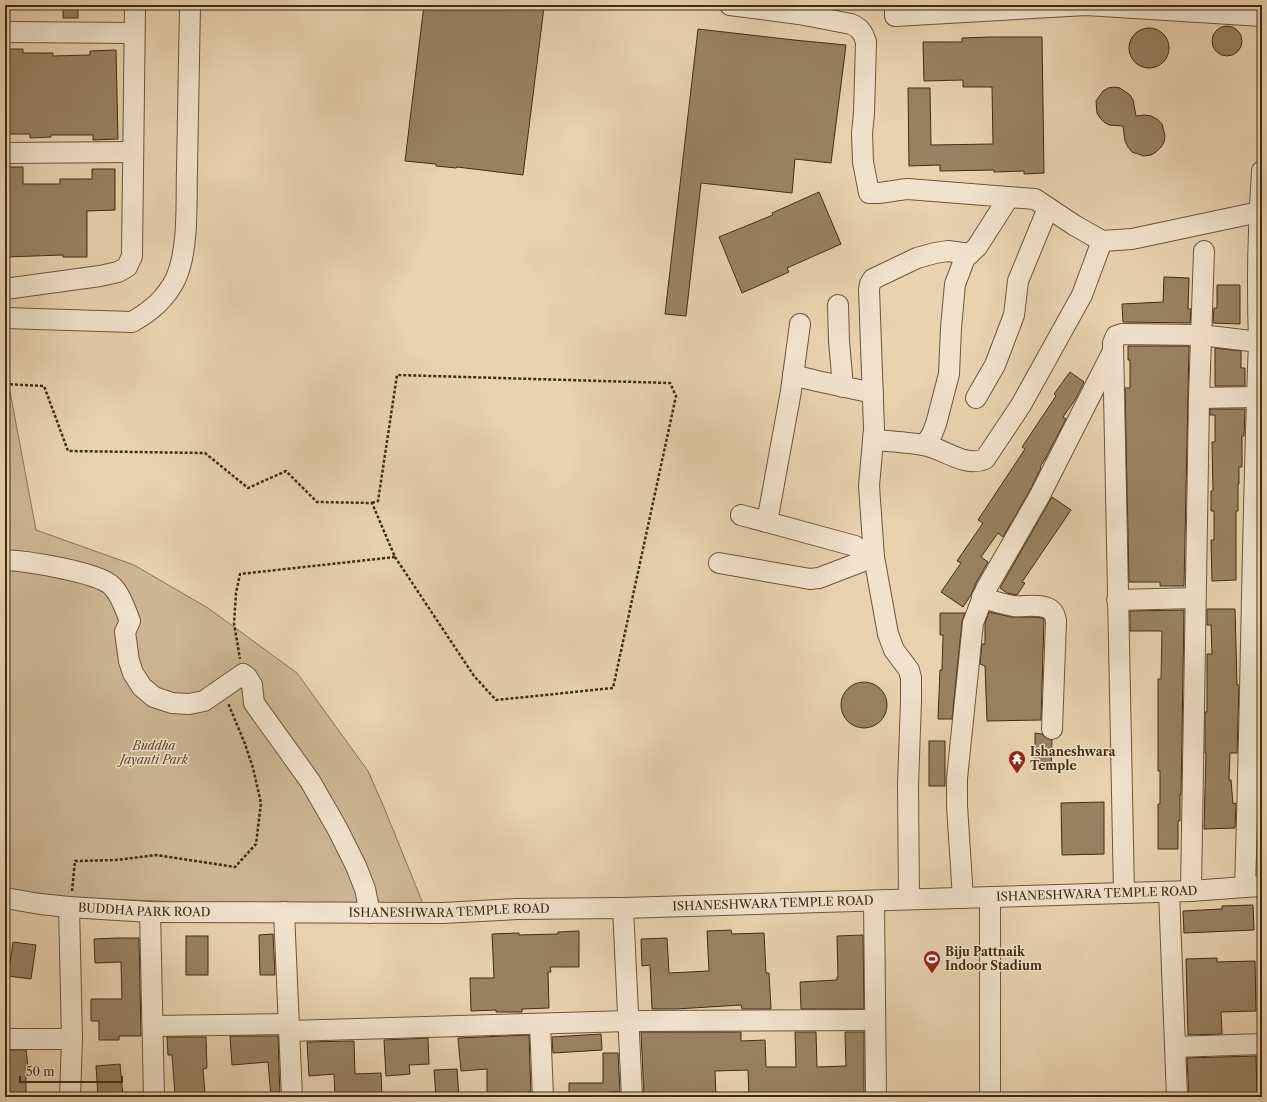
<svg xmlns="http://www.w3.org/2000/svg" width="1267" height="1102" font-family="'Libre Caslon Text',serif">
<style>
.green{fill:#cdb695;stroke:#887154}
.building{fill:#998264;stroke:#422c12}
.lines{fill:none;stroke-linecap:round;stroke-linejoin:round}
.minor-casing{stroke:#6c563a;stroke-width:22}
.path{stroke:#422c12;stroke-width:2.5;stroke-dasharray:3 2;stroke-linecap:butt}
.minor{stroke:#f1e2cc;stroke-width:20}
.labels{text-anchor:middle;stroke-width:3;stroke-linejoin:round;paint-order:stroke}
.park-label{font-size:12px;font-style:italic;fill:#5e482c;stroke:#f1e2cc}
.poi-label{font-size:12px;font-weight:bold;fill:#422c12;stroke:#f1e2cc;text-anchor:start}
.street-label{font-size:12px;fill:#422c12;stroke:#f1e2cc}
</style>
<rect width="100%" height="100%" fill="#e9d2b0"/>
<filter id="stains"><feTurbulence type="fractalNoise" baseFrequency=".005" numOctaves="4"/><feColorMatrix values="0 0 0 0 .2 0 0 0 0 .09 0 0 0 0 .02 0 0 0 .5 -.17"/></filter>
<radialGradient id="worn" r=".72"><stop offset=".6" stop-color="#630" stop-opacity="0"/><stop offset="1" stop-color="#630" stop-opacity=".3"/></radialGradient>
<polygon class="green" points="5,365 36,530 134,565 208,608 297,673 368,771 383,805 426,911 25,896 5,890"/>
<g class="building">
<rect x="63" y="5" width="15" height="13"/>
<polygon points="424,5 521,5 544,7 523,175 457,167 456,168 436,166 436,164 405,161"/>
<circle cx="1227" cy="41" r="15"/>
<circle cx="1149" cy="48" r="20"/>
<polygon points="698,29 794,40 846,45 831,163 795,159 792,193 701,183 686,316 665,314"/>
<polygon points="991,37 1042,37 1044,173 1024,174 1024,171 994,172 994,170 940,171 940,165 909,166 908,88 930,88 931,145 993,144 992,87 963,87 963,80 924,81 923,42 962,42 962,38"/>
<polygon points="5,49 23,49 23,53 53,53 53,56 90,55 90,51 116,50 118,139 93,140 93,135 51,135 51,137 30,138 30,134 5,134"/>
<polygon points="1114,87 1120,88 1130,95 1133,100 1136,116 1145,115 1151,116 1157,119 1162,124 1165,136 1164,142 1161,147 1156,152 1151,155 1144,156 1132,152 1128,147 1125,141 1123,126 1109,125 1104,122 1100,118 1097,113 1096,101 1103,91 1108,88"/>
<polygon points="5,167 23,167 23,184 60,184 60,179 92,179 92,169 115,169 115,210 87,211 87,257 63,257 63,255 5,257"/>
<polygon points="819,192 841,244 787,268 789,272 742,293 719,237 773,215 772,213"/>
<polygon points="1164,277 1189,278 1188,309 1191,309 1190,323 1123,322 1122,304 1163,302"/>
<polygon points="1217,285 1240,285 1240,324 1213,323 1214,308 1217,308"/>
<polygon points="1128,346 1189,346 1184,586 1160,586 1160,582 1129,582 1125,389 1125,388 1130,388 1130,360 1128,360"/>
<polygon points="1215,348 1241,351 1241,368 1245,368 1245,386 1215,386"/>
<polygon points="1070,372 1084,382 1075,400 1063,417 1066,419 1045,459 1040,467 1041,468 1029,492 1003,537 998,533 981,557 988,562 976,583 971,595 963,607 941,592 961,563 957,561 983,523 978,520 1025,449 1022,447 1056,396 1054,394"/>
<polygon points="1210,409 1245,409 1244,436 1242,436 1242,467 1239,467 1239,484 1238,484 1238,511 1236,511 1236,580 1212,581 1211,540 1214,540 1214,511 1211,511 1211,491 1213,491 1212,442 1215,442 1215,415 1210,415"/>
<polygon points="1052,497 1071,510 1022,582 1025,583 1017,595 1007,593 1000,588"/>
<polygon points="1207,609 1235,609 1237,685 1239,685 1237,753 1230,753 1229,780 1231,780 1233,804 1236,803 1235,828 1204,829 1206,753 1205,753 1205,712 1207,712 1207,654 1212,654 1211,625 1207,625"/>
<polygon points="1184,610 1181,795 1180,795 1180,821 1178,821 1178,849 1158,849 1158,804 1160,804 1160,771 1158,771 1158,679 1161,679 1162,631 1130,631 1130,611"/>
<polygon points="989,612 1011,617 1037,617 1044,619 1041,720 987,721 985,666 980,664 982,644 985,644 985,623"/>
<polygon points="940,613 965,613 962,622 952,719 938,719 940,670 942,670 943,635 940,635"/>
<circle cx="864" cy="705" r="23"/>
<polygon points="1035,733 1042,734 1046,738 1052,740 1051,769 1035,769"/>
<rect x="929" y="741" width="16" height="45"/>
<polygon points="1104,802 1104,854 1062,855 1061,803"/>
<polygon points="1253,905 1254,930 1184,933 1183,911 1222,909 1222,906"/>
<polygon points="731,930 732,934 764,933 766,973 769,973 771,1009 742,1009 741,1005 676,1009 652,1009 650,965 642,966 641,939 667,938 669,973 709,971 707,931"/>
<polygon points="579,931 579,967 550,967 551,972 548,972 549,1008 522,1009 522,1012 496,1012 496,1010 471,1011 470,978 494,978 492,934 519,933 519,935 558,934 558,932"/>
<polygon points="273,934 275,975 260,975 259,935"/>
<polygon points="863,935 864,1009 801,1009 800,982 837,980 837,977 838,977 837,936"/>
<rect x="186" y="936" width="22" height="39"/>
<polygon points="117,938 139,938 141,1036 119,1036 119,1040 99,1040 99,1021 91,1021 91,999 122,999 121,962 95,963 94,939"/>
<polygon points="13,942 36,945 31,979 8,976"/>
<polygon points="1217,958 1217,962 1255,961 1256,1011 1221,1012 1222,1034 1188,1035 1186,959"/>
<polygon points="641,1032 741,1032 741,1041 765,1040 766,1067 796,1067 795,1032 816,1032 817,1067 846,1066 845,1032 864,1032 864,1097 852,1097 851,1095 817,1096 817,1097 749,1097 748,1070 715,1071 716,1097 644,1097"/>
<polygon points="601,1034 602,1050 553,1053 552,1037"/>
<polygon points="529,1035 531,1097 487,1097 487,1069 461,1071 458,1038"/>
<polygon points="230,1036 278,1036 280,1097 271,1097 268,1062 232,1065"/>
<polygon points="167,1037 206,1037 207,1068 203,1069 205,1093 175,1095 172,1055 168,1055"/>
<polygon points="428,1038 429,1064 409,1065 410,1074 386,1076 384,1040"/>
<polygon points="354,1041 355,1074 381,1073 382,1097 335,1097 334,1074 309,1076 307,1042"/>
<polygon points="5,1050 26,1050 28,1067 26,1067 26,1097 5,1097"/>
<polygon points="603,1053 618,1053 620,1092 611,1092 611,1097 569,1097 569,1083 603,1083"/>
<polygon points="1256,1056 1257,1097 1189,1097 1187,1058"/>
<polygon points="120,1064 123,1097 98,1097 96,1066"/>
<polygon points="457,1069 459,1097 436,1097 434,1070"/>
</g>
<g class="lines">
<defs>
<g id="minor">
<path d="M730,5l69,9 52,10c9,4 12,8 15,18l-2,71 -2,20 1,29 6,31c13,1 25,-3 39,-4l127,10 39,26 28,16 30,-2 127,-27"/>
<polyline points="895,5 895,16 1086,5 1262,16"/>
<polyline points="5,32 134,33"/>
<polyline points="5,153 133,152"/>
<polyline points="5,289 100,276 118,272 127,267 132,256 135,5"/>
<polyline points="838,305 839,341 843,387"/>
<path d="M5,318l127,4c19,-11 34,-23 44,-44 13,-30 10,-76 11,-108 1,-55 2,-110 3,-165"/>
<polyline points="793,375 817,381 873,393"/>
<polyline points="976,398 995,365 1014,315 1018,281 1048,208"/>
<polyline points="1199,398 1257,397"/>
<path d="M873,440c16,1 34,2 50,5 21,3 41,23 62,14l36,-54 61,-110 20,-54"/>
<polyline points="925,445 932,434 936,424 949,374 951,328 955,284 965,258 977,247 1009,197"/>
<polyline points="741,515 855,546 861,551 866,560"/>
<polyline points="767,522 791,391 800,324"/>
<path d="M5,560c21,1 93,12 107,26 9,9 13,23 18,35l-5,11 4,29 4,12 9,14 12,10 18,6 17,1 15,-3 39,-27 4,3 5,8 2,18 56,78 27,47 19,38 9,23 5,24"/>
<polyline points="719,563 810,579 819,578 874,557"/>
<path d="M982,597c10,4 20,7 31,9 11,1 28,-3 38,4 4,3 4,7 5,11l-4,108"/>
<polyline points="1117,600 1195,598"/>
<path d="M1245,887c6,-182 7,-364 14,-545 -2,-57 -1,-114 3,-171"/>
<polyline points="1191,891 1199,398 1204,251"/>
<polyline points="1169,892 1177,1097"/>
<polyline points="1124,893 1113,343 1116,336 1122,334 1201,335 1259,342"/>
<polyline points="990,897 990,1097"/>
<path id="s1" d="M5,898l35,6 29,3 81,5 293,1 74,-4 106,-1 568,-17 54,-4 17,-1"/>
<polyline points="963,898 957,806 957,778 973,623 986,589 1039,497 1112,353"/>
<polyline points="909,899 908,785 911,701 911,678 909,670 894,650 888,634 874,557 869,486 874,429 869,289 870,284 873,279 917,258 935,253 948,251 970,254"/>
<polyline points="874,901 876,1097"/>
<polyline points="69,907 72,1039 70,1097"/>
<polyline points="623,908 632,1097"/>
<polyline points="150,912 154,1097"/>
<polyline points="284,912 292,1097"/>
<polyline points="540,1024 543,1097"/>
<polyline points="153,1026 288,1024"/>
<polyline points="289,1031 629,1021 875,1020"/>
<polyline points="5,1039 72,1039"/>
<polyline points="1175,1047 1262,1044"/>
</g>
</defs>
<use href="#minor" class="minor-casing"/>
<g class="path">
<polyline points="5,384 44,386 68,451 205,453 248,488 286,471 317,502 372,503 395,557 240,574 236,593 234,623 240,659"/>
<polyline points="372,503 378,501 397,375 670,383 676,396 613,688 496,700 474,676 395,557"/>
<polyline points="72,891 75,861 116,860 156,855 235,867 256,844 261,803 253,768 245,744 228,703"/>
</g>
<use href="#minor" class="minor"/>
</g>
<defs>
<symbol id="temple-pin" viewBox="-11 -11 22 30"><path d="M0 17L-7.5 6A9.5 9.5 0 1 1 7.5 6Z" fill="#8f2418" stroke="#f1e2cc"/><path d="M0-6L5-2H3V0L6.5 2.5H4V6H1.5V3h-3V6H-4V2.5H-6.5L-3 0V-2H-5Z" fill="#fff"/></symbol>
<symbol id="stadium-pin" viewBox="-11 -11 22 30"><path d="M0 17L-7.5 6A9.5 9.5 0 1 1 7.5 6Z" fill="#8f2418" stroke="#f1e2cc"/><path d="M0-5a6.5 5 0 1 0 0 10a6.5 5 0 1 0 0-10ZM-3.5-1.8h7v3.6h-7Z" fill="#fff"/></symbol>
</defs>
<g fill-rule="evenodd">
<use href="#temple-pin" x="1007" y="749" width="20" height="27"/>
<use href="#stadium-pin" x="922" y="949" width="20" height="27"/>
</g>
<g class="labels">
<g class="park-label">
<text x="154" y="750">Buddha<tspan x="154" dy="14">Jayanti Park</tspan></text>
</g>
<g class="poi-label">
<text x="1030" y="756">Ishaneshwara<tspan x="1030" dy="14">Temple</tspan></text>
<text x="945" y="956">Biju Pattnaik<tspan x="945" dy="14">Indoor Stadium</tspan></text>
</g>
<g class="street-label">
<text dy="4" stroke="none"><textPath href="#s1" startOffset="1093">ISHANESHWARA TEMPLE ROAD</textPath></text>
<text dy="4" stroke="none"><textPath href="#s1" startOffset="769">ISHANESHWARA TEMPLE ROAD</textPath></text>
<text dy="4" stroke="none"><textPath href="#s1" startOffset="140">BUDDHA PARK ROAD</textPath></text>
<text dy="4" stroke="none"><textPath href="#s1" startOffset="445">ISHANESHWARA TEMPLE ROAD</textPath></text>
</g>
</g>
<rect width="1267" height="1102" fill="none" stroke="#e9d2b0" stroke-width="20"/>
<rect x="6" y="6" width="1255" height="1090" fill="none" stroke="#422c12" stroke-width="2"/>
<rect x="10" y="10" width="1247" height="1082" fill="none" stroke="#422c12"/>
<path d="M20 1076v6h102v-6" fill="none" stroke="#422c12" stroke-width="2"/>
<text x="26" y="1076" font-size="12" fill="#422c12" stroke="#f1e2cc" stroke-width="3" paint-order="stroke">50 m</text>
<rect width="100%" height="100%" filter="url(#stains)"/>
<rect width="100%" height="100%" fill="url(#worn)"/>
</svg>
